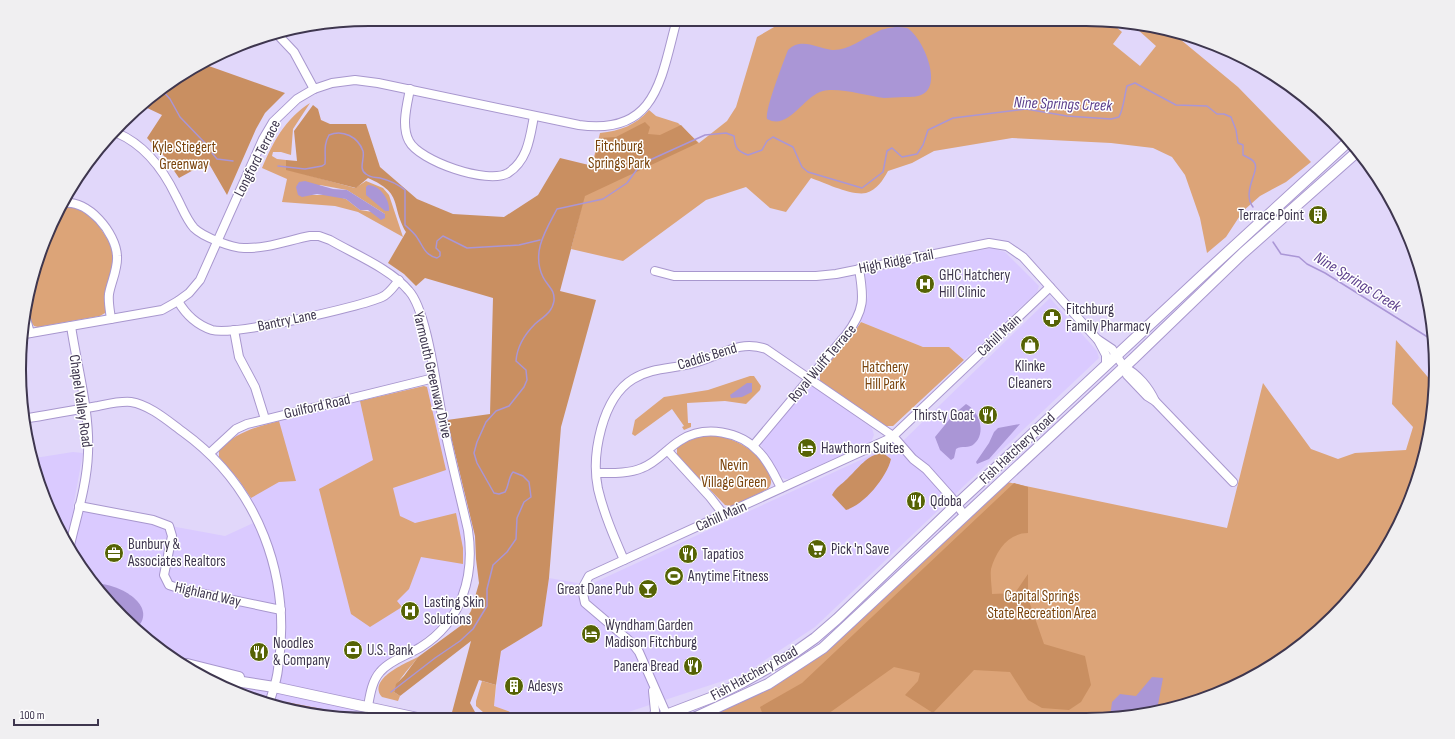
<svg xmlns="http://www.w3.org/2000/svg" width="1455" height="739" font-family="'Sofia Sans Condensed',sans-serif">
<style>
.built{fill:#dacaff}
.green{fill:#dca478;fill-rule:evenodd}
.forest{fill:#c98f61}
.water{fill:#aa96d6}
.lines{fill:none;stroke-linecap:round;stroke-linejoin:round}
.stream{stroke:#aa96d6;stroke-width:1.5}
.minor-casing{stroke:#a897ce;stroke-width:10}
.major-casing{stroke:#a897ce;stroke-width:12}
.minor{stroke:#fff;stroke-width:8}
.major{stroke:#fff;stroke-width:10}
.labels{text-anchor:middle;stroke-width:3;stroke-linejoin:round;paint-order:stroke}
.park-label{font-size:15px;fill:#7a430b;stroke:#fff}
.street-label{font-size:15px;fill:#3e364e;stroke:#fff}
.poi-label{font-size:15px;fill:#3e364e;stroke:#fff;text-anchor:start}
.water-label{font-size:16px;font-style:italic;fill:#5c3f8c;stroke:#fff}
.rim{fill:none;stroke:#3e364e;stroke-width:2}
</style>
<rect width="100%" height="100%" fill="#e1d7fa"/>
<g class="built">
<polygon points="992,248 1005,252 1039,286 1037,292 964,360 949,347 923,347 861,322 868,296 865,273"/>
<polygon points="1050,298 1097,351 1099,358 815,627 744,674 610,718 548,719 546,716 524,717 494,706 501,651 542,626 549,578 589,585 904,440"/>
<polygon points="424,386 429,387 432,392 463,530 466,548 466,572 458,598 439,626 417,644 388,659 372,674 357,719 347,719 279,708 215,684 122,617 55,524 35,458 73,452 83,453 73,508 225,536 262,519 238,479 219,457 219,451 237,435 266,424"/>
<polygon points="807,387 814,387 872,428 874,435 871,442 789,479 785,479 781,477 761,445 763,440"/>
</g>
<g class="green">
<path d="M788,19l320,1 14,12 -9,12 27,22 16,-20 -19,-17 4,-4 28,5 69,57 73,75 -25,20 -26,14 -17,15 -17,26 -19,16 -7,-35 -15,-43 -13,-18 -19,-9 -42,-5 -99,-5 -78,13 -22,12 -24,8c-5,9 -11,19 -22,22 -14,3 -41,-10 -55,-15l-25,34 -16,-4 -24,-21 -40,13 -83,61 -52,-12 29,-116c20,-2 36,-8 49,-23l7,6 22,7 21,20 28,-22 9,-14 21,-70z"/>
<path d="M310,103l-17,26 -2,26 -10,-3h-8l-1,4 5,3 9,1v9l69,19 11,-7 17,7 6,7 14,42 -45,-25 -23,-6 -53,-4 5,-23 -25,-11c11,-26 23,-49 48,-65zM320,185l27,5 38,24 -25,-4 -14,-11 -14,-4h-24z"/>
<path d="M61,207h13l19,10 19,29 1,17 -8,36v14l-5,3 -62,11 -4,-1c-5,-7 -8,-18 -8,-25l20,-65z"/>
<polygon points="861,322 923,347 949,347 964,360 893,426 885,426 820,381 820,374 855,331"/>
<polygon points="1396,340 1433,383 1435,379 1435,392 1424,460 1400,524 1349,600 1299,648 1219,693 1131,717 702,718 740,703 775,684 1007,482 1227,528 1263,383 1311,449 1338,459 1355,453 1406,450 1413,427 1392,404"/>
<polygon points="750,376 754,376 761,386 760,390 746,404 725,401 687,403 688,423 691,423 691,427 684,430 682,427 684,426 672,409 635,436 632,434 635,420 664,397 708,390"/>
<polygon points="424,386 427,387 446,470 393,488 400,516 415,523 456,513 463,548 463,564 421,557 409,589 397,601 402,607 370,627 351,614 319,489 373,460 360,401"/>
<path d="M279,421l17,60 -17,1 -28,16 -13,-19 -19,-22v-6c16,-19 37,-24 60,-30z"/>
<path d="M712,435c23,3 46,15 56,37 3,7 5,11 0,17l-36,17 -7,-1 -48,-49v-8c11,-9 22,-11 35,-13z"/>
<path d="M418,657c-7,10 -22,24 -24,35l6,4 -2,5 -16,-4c-15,-18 24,-34 36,-40z"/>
<polygon points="482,681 496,685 494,706 524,717 546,716 548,719 491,719 476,706 476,701"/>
<polygon points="286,702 343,713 353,719 280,708 281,704"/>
</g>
<g class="forest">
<polygon points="206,65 285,93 265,113 256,129 227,195 208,162 179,178 164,156 147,138 162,115 143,106 156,92"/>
<path d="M313,105l5,4 3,11 9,4h36l14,43 37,32 36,15 51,3 34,-22 22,-37 33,8 6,-28 17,-1 29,-15 5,5 -2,7 12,1 21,-10 17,18 -113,53 -25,95 36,9 -35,127 -12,151 -7,48 -41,25 -5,34 -17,-5 -9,23 5,9 8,7h-23l-9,-3 20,-75 -71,55 -6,-4 2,-8 8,-8 14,-19 45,-33 8,-13 8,-28 -3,-24 -1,-23 -28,-116 43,-6 3,-116 -68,-20 -9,8 -12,-12 -16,-11 18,-31c-16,-28 -2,-38 -38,-54l-12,10 -70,-18v-10l11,1 -3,-30z"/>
<path d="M883,453l8,6c-4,18 -27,46 -45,51l-14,-15c4,-8 9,-10 15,-16 11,-10 20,-25 36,-26z"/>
<path d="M1014,483l14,4v46c-20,0 -32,18 -37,36 -1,8 1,18 1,25l23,-1 13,-19v24l16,46 41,12 6,29 -10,17 -12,8 -27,-2 -14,-8 -18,-28 -36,-2 -41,43 -28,-18 13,-14 2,-8 -26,-6 -69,49 2,2h-68l4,-3 -3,-8 42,-24z"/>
</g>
<g class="water">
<path d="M895,27c4,0 9,0 12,1 15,8 36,56 16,66 -5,3 -12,3 -18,3 -7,0 -14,1 -21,1 -16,-2 -46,-11 -61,-7 -20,5 -34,40 -56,28 -2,-10 16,-56 21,-69 13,-13 29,-2 44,0 15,1 30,-11 43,-17 6,-4 14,-5 20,-6z"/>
<polygon points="305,181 333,189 347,190 385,214 385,218 381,220 368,210 360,210 346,199 317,194 302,197 298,195 296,187 299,182"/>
<path d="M368,185c12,0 22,15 21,26h-4l-19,-16v-8z"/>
<polygon points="747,383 752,383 752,392 742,397 731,398 730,395"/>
<path d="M966,404c13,7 21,29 8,40 -5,5 -12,1 -18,5l-2,9 -3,2 -11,-10 -5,-13 18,-22z"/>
<polygon points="1020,424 989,459 977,464 976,462 989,443 994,432 998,428"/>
<path d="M98,584c19,-1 61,21 39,44l-15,-11z"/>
<polygon points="1152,677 1163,678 1157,710 1131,717 1110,717 1112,702 1120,694 1136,696"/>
</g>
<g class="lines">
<g class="stream">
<polyline points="161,89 170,99 180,117 205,143"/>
<polyline points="212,153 217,159 233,161"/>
<path d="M278,166l27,3 17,-3 3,-2c1,-12 -2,-18 4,-29 14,-6 29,2 34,16 2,8 -5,18 3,23 5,4 9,3 14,4 8,2 19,7 25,12v35c4,4 10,8 13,14 6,9 7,16 19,19l3,-2v-4l-4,-4 1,-7 6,-5 24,12 52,-3 21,-5"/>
<polyline points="1273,242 1281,254 1299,257 1307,264 1325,273 1434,341"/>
<polyline points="1419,474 1426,446"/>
<path d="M391,692l44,-34 25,-17 13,-12 14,-23v-17l6,-24 14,-13 9,-13 1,-21 7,-16 7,-5 -2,-15 -6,-6 -10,-4c-5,6 -4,14 -8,20l-6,2 -5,-1 -17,-30 -3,-10 3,-11 9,-20 10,-11 13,-5 15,-19 3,-7 -1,-10 -10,-9c1,-14 9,-27 19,-37 8,-7 17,-11 19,-23 1,-12 -6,-14 -11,-24 -12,-25 3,-47 14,-68l46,-10 24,-16 14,-19 64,-29 21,-2 8,3c1,12 3,15 14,19l14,-5 5,-9 6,-4 20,10 9,20 6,5 54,16 21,-16 4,-21 5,-3 10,9 15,-3 6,-9 5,-15 25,-12 73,-9 41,7 44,3 8,-2c5,-10 5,-20 8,-31l8,-3 41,22 31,1 10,8h7l7,3 5,13 2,13 5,2v10c4,2 9,4 11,7 7,8 -13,29 -1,45"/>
</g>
<defs>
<g id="minor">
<polyline points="277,34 294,52 314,89"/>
<path d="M410,89c-3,16 -9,37 -1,52 10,20 79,44 99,32 20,-13 22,-36 26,-57"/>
<path d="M117,133c28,12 46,36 59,63 6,11 10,23 18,32 9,9 38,20 50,20 22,1 45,-8 66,-12h9l11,4c24,14 61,29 79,51 19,21 28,104 35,135 7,35 16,69 24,104 7,46 -6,91 -47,117 -13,8 -31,13 -41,25 -8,9 -10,23 -12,34"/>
<path d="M63,203c25,-4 53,30 54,53 1,13 -6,26 -8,38 -1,8 1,17 2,25"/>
<polyline points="655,271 674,276 816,276 836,274 989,243 1007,246 1023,257 1097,339 1112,349 1124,367 1127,375 1147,396 1155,401 1233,482"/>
<path d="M178,301c8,14 19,24 34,29 21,6 148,-23 170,-33 7,-3 12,-11 17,-17"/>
<polyline points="25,315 30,333"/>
<polyline points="234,330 239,357 255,387 265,419"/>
<path d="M25,334l137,-24 16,-9 11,-8 11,-13 63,-141 10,-17 24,-23 17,-10 18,-6 23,-3 23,3 201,42c78,11 82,-47 98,-106"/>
<polyline points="1098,340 1106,355 1106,365"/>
<path d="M1124,367c14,7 25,21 31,34"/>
<path d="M23,419c25,-4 50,-9 75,-13 10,-2 22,-5 33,-4 19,3 37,19 52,30 76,55 109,145 95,237 -1,12 -6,24 -9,35"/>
<path d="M753,446l93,-111c19,-25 18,-37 13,-66"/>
<polyline points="668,451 710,497 724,515"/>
<polyline points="210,453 236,429 247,424 434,378"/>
<path d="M597,473c14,0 31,1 45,-5 15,-5 25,-20 39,-28 24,-15 59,-9 78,12 10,10 16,24 22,36"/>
<polyline points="79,506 153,520 169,526 172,536 164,575 169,585 181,589 281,610"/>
<path d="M70,545c7,-30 17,-61 18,-92 2,-42 -11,-86 -17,-127"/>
<path d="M624,560c-10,-23 -20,-46 -26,-71 -7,-34 4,-91 35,-110 19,-12 41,-10 61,-16 26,-7 45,-24 72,-14l127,87 20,23 13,10 25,28 14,19"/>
<polyline points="653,718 655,711 653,691"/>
<polyline points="668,718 639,652 632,643 585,603 582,589 589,576 624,560 891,438 1050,287"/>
</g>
<g id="major">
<polyline points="187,664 239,677"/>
<polyline points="204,676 274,687 422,719"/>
<polyline points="658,718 713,697 743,682 791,655 815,638 837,619 956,505 1205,273 1350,140"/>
<polyline points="694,718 768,684 823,648 1134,358 1243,253 1358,151"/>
</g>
</defs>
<use href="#minor" class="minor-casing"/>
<use href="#major" class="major-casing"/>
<use href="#minor" class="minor"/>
<use href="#major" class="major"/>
</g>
<defs>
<symbol id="building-disc" viewBox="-11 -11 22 22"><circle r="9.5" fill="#566305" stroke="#fff"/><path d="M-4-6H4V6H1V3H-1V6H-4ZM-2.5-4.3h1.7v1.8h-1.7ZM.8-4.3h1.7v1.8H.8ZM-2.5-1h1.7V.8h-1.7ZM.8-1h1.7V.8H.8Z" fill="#fff"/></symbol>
<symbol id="hospital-disc" viewBox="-11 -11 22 22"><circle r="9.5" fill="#566305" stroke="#fff"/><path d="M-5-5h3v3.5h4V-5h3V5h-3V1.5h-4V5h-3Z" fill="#fff"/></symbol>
<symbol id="pharmacy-disc" viewBox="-11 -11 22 22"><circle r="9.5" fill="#566305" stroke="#fff"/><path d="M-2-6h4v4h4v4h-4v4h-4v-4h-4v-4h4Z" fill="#fff"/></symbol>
<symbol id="shop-disc" viewBox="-11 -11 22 22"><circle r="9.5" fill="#566305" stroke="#fff"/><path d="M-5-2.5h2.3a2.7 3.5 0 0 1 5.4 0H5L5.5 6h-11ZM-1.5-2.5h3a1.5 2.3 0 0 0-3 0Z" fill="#fff"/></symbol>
<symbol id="restaurant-disc" viewBox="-11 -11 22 22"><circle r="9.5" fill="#566305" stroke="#fff"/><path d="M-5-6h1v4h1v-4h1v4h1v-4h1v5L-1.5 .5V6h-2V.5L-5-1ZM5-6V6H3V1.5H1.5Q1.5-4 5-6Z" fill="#fff"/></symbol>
<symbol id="hotel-disc" viewBox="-11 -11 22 22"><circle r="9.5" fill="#566305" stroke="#fff"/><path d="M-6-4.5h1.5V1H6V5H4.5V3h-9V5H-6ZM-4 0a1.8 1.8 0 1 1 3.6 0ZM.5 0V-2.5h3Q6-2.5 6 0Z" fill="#fff"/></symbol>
<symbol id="supermarket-disc" viewBox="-11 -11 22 22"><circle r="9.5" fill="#566305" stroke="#fff"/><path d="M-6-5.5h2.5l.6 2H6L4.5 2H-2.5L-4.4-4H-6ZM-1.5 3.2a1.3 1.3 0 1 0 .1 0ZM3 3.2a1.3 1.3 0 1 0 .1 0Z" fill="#fff"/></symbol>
<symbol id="office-disc" viewBox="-11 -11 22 22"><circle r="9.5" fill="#566305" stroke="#fff"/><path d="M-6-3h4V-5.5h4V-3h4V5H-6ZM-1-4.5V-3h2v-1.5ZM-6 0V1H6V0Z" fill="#fff"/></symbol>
<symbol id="stadium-disc" viewBox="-11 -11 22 22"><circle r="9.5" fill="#566305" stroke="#fff"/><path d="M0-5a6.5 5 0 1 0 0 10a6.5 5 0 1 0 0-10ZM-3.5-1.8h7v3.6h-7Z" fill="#fff"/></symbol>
<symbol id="bar-disc" viewBox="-11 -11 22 22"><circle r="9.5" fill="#566305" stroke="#fff"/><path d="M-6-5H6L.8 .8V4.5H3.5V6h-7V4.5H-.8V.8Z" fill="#fff"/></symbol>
<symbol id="bank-disc" viewBox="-11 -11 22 22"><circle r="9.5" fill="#566305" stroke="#fff"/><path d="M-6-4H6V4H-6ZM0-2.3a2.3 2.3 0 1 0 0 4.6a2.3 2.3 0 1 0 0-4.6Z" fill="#fff"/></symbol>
</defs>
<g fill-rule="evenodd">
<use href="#building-disc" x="1307" y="204" width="22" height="22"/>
<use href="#hospital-disc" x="914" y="273" width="22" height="22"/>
<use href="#pharmacy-disc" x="1041" y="307" width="22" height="22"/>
<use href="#shop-disc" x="1019" y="334" width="22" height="22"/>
<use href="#restaurant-disc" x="977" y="404" width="22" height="22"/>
<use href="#hotel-disc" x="796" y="437" width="22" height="22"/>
<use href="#restaurant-disc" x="905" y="490" width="22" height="22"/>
<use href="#supermarket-disc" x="806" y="538" width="22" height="22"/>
<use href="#office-disc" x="103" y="542" width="22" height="22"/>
<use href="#restaurant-disc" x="677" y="543" width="22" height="22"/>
<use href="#stadium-disc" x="663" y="565" width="22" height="22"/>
<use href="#bar-disc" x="637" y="578" width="22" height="22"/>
<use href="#hospital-disc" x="399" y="600" width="22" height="22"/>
<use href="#hotel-disc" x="580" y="623" width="22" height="22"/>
<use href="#bank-disc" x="342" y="639" width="22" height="22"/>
<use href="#restaurant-disc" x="248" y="641" width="22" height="22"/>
<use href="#restaurant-disc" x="682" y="655" width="22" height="22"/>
<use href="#building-disc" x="503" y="675" width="22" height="22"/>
</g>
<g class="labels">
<g class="park-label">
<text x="619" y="151">Fitchburg<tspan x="619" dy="17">Springs Park</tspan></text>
<text x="184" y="152">Kyle Stiegert<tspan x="184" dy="17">Greenway</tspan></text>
<text x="885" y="372">Hatchery<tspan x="885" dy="17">Hill Park</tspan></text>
<text x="734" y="470">Nevin<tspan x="734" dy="17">Village Green</tspan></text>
<text x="1042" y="601">Capital Springs<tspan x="1042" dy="17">State Recreation Area</tspan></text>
</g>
<g class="street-label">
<text transform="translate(257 158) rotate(-63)" y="5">Longford Terrace</text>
<text transform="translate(896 261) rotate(-11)" y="5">High Ridge Trail</text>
<text transform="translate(287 320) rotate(-12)" y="5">Bantry Lane</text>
<text transform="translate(999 335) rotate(-43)" y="5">Cahill Main</text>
<text transform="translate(707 356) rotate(-17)" y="5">Caddis Bend</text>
<text transform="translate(822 363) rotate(-50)" y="5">Royal Wulff Terrace</text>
<text transform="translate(433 375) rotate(77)" y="5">Yarmouth Greenway Drive</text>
<text transform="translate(81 401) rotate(82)" y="5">Chapel Valley Road</text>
<text transform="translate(317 406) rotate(-13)" y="5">Guilford Road</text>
<text transform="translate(1017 448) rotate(-43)" y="5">Fish Hatchery Road</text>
<text transform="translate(721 516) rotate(-24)" y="5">Cahill Main</text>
<text transform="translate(208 594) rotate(13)" y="5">Highland Way</text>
<text transform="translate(754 673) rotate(-29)" y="5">Fish Hatchery Road</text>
</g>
<g class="poi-label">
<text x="1304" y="220" text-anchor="end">Terrace Point</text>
<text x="939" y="280">GHC Hatchery<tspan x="939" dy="17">Hill Clinic</tspan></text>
<text x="1066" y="314">Fitchburg<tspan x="1066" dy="17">Family Pharmacy</tspan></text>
<text x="1030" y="371" text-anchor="middle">Klinke<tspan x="1030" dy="17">Cleaners</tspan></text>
<text x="974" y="420" text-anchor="end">Thirsty Goat</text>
<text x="821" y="453">Hawthorn Suites</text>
<text x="930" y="506">Qdoba</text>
<text x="128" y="549">Bunbury &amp;<tspan x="128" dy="17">Associates Realtors</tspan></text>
<text x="831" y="554">Pick 'n Save</text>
<text x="702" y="559">Tapatios</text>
<text x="688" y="581">Anytime Fitness</text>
<text x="634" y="594" text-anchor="end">Great Dane Pub</text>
<text x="424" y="607">Lasting Skin<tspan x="424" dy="17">Solutions</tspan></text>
<text x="605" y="630">Wyndham Garden<tspan x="605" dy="17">Madison Fitchburg</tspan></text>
<text x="273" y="648">Noodles<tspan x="273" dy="17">&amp; Company</tspan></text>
<text x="367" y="655">U.S. Bank</text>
<text x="679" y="671" text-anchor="end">Panera Bread</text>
<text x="528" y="691">Adesys</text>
</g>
<g class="water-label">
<text transform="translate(1063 103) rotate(2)" y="6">Nine Springs Creek</text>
<text transform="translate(1358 281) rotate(32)" y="6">Nine Springs Creek</text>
</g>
</g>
<path d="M0 0H1455V739H0ZM369 26H1086A343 343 0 0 1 1429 369V370A343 343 0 0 1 1086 713H369A343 343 0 0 1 26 370V369A343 343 0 0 1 369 26Z" fill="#f0eff1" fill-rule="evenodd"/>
<path class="rim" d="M369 26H1086A343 343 0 0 1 1429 369V370A343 343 0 0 1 1086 713H369A343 343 0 0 1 26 370V369A343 343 0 0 1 369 26Z"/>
<path d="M14 719v6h84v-6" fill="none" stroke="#3e364e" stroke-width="2"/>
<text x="20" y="719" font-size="12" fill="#3e364e" stroke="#ffffff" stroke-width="3" paint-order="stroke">100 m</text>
</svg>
